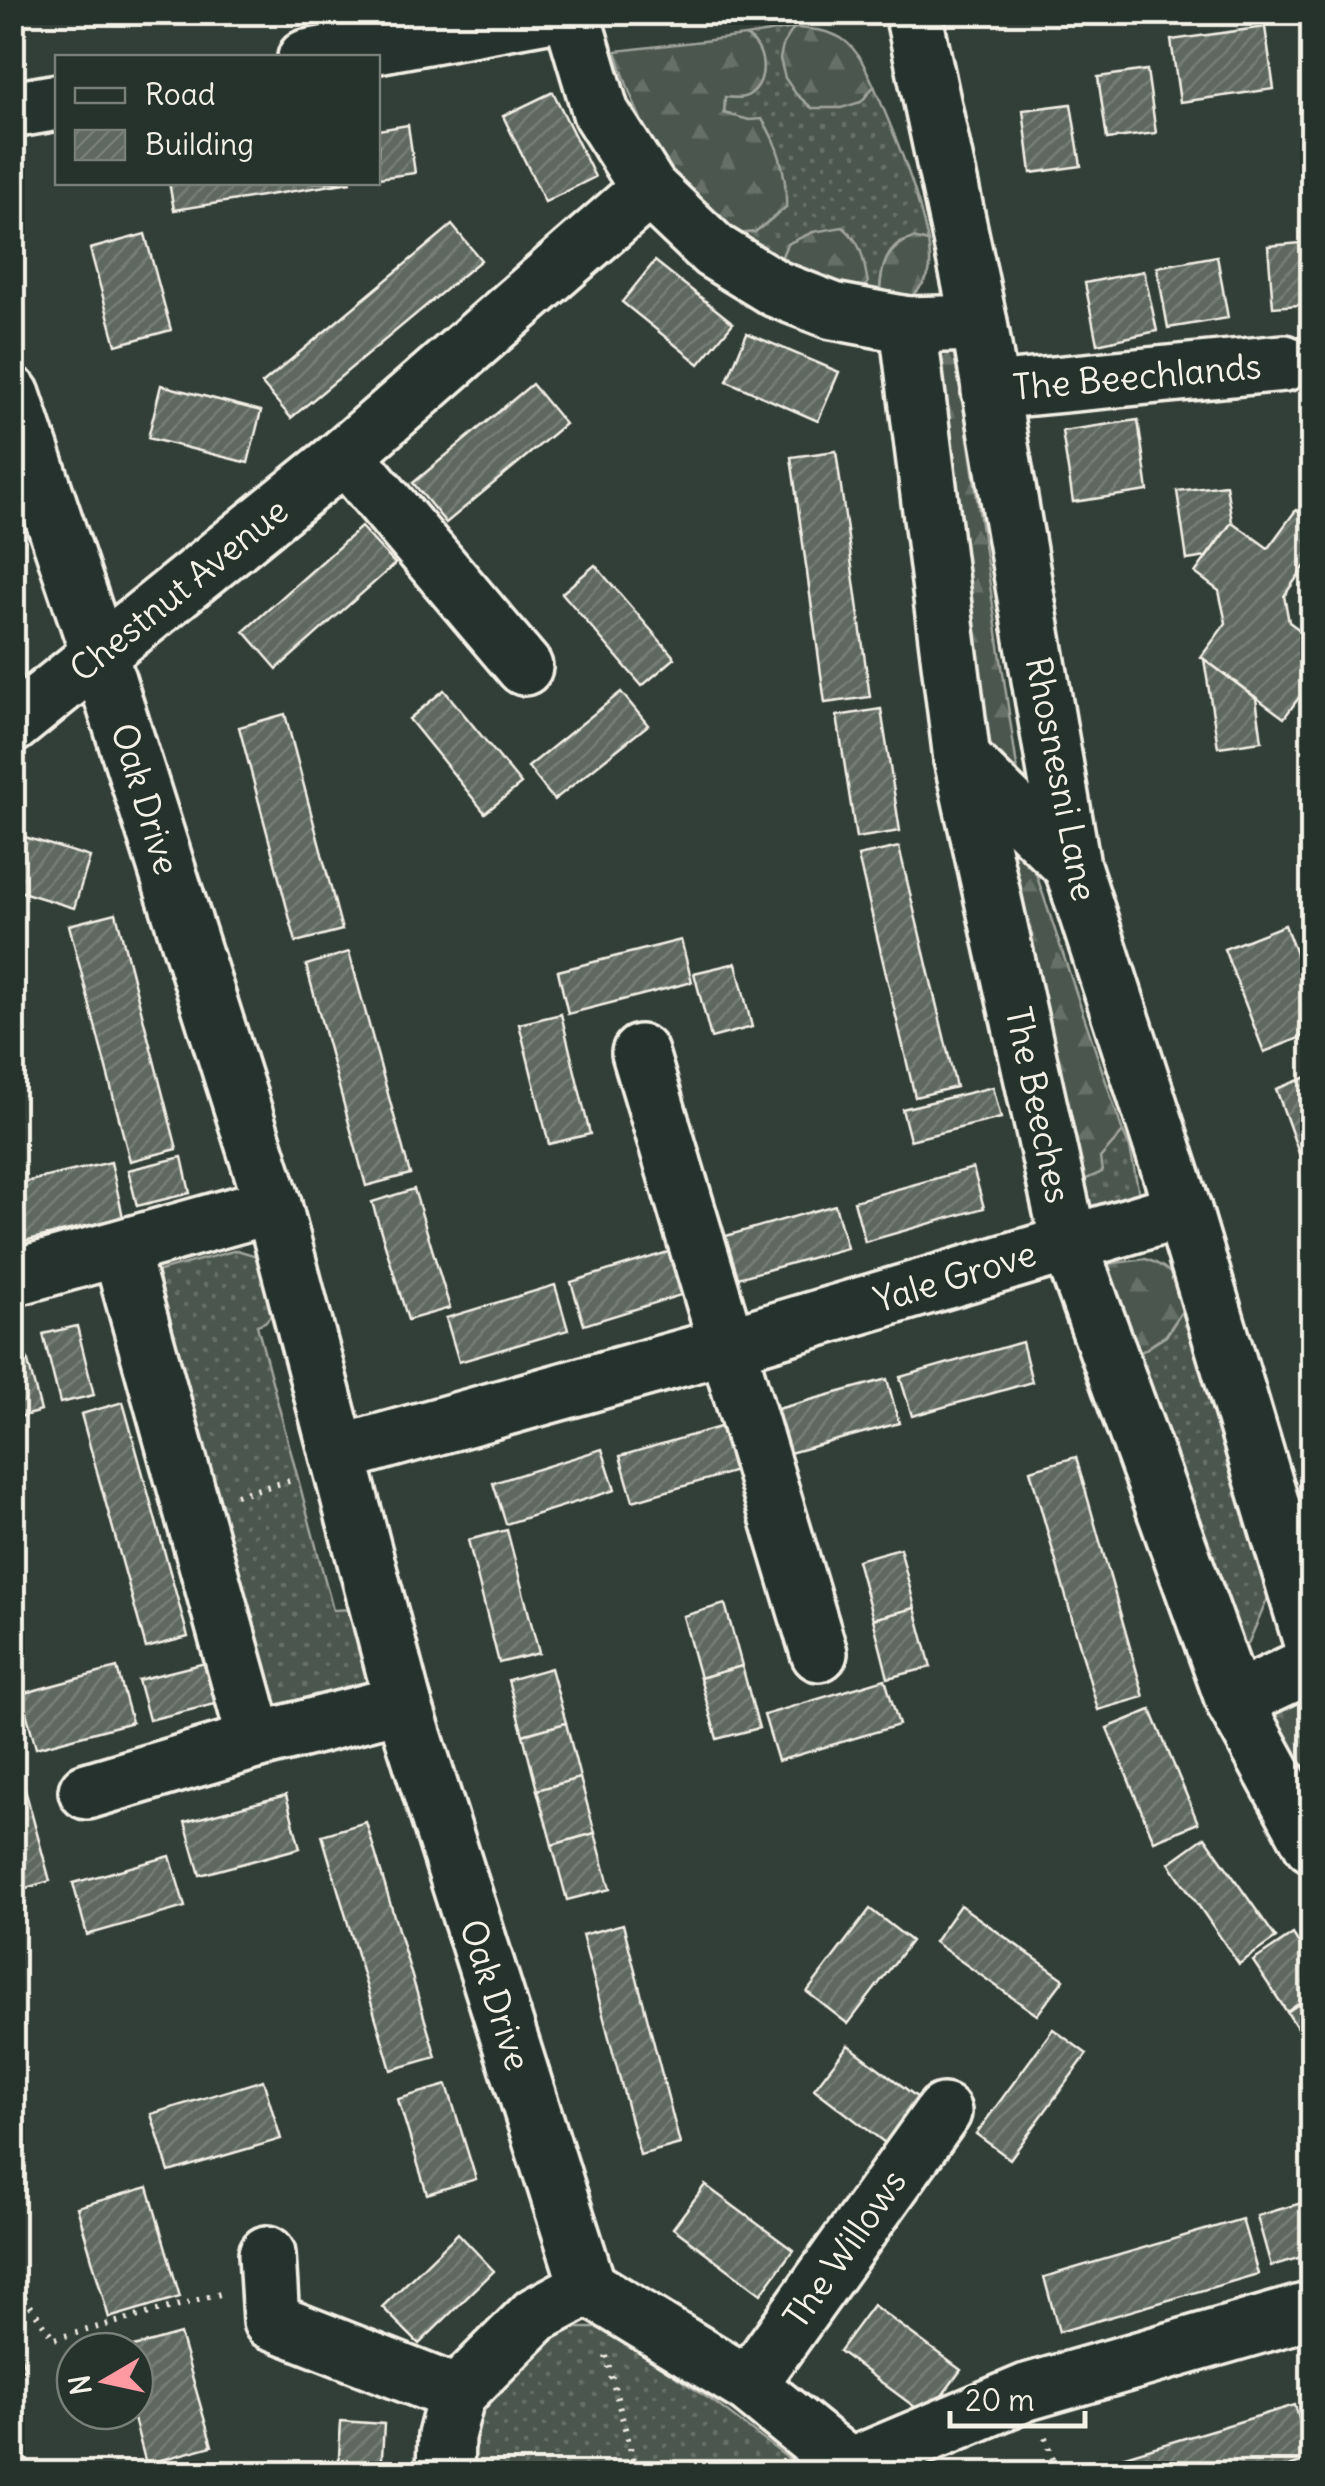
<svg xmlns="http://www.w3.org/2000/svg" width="1325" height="2486" font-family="Delius,sans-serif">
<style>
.grass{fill:url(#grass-dots);stroke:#a0a49c;stroke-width:2.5}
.forest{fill:url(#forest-firs);stroke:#a0a49c;stroke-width:2.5}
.building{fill:url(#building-hatch);stroke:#f4f1e8;stroke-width:2.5}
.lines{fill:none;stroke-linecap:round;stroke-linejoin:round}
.minor-casing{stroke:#f4f1e8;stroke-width:62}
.major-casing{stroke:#f4f1e8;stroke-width:62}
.path{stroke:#f4f1e8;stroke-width:6;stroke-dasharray:2.5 8;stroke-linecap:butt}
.minor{stroke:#26332d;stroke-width:55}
.major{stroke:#26332d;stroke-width:55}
.labels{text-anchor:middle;stroke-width:10;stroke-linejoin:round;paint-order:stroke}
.street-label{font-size:35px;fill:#f4f1e8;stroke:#26332d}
</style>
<defs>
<pattern id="grass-dots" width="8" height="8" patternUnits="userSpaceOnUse" patternTransform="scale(2.5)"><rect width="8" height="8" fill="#4c564f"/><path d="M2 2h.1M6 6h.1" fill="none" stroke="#666f68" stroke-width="1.8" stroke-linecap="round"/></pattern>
<pattern id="forest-firs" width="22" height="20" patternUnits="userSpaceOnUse" patternTransform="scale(2.5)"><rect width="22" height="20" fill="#4c564f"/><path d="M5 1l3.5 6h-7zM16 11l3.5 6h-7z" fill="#666f68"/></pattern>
<pattern id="building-hatch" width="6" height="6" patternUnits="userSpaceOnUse" patternTransform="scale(2.5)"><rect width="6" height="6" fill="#5f6861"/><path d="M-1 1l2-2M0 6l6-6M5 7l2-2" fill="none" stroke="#777e78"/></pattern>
</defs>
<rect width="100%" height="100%" fill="#323e38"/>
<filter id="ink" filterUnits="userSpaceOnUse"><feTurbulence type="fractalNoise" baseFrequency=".01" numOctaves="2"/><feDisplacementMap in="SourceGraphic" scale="20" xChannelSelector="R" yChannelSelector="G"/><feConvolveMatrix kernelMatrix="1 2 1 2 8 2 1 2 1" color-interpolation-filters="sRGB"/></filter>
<g filter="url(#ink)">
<g class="grass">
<path d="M794,28c-21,33 -10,57 18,80l49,-6 13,-16c22,52 43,101 54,156 -36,-11 -47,20 -48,50l15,12 -118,-36 -76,-61 54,25 31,-25 -37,-87 -25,-6 1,-18c8,2 18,3 25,-2 20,-14 15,-49 -5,-58z"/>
<polygon points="1123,1132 1130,1148 1142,1209 1079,1216 1069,1187 1100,1158"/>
<polygon points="237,1250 257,1256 274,1275 276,1309 265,1322 257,1325 333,1610 353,1609 377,1683 271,1711 148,1274"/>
<polygon points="1184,1308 1268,1598 1241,1660 1122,1349 1141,1352 1166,1336"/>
<polygon points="562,2328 602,2328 714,2402 807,2473 466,2474 475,2423 528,2353"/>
</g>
<g class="forest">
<path d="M794,28c49,2 60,13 80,58l-13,16 -20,6h-29l-16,-14 -11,-16 -5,-19 3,-15z"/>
<path d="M745,36c20,9 25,44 5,58 -7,5 -16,4 -25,3l-1,16 25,7 13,-1c18,28 25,56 24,88l-31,25 -17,2c-67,-41 -101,-110 -122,-183z"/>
<path d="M843,227c20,17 20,32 25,56l-9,14 -82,-29 10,-24 26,-12z"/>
<path d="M913,238l15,4c5,31 3,34 -18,56l-30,-6c1,-26 7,-45 33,-54z"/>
<polygon points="954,343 1020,787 980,750 929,354"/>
<polygon points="994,811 1025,841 1123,1132 1100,1158 1102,1172 1069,1187"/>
<path d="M1146,1259c29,10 31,22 38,49l-18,27 -25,17 -19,-3 -31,-83z"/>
<polygon points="1300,1684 1312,1704 1312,1812 1252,1707"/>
</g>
<g class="building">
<polygon points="1265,27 1274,89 1180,102 1171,40"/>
<polygon points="1147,70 1156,133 1107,139 1098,77"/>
<polygon points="553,92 595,177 545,202 503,116"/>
<polygon points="1071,104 1081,166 1031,173 1023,110"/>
<polygon points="408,125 415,173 378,178 378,130"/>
<polygon points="169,182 351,182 174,210"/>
<polygon points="452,225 481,260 291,418 262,384"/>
<polygon points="145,234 171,330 116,345 90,249"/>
<polygon points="1312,242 1312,304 1273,307 1268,246"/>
<polygon points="1217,256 1228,318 1168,328 1157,267"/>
<polygon points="655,261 733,323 699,364 622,302"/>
<polygon points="1144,271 1157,331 1097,344 1085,283"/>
<polygon points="747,333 839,372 818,421 727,381"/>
<polygon points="532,384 565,424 446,523 413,483"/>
<polygon points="161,385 261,411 248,463 148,438"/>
<polygon points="1138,420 1148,491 1073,502 1062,431"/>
<polygon points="836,451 870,697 825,703 791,457"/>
<polygon points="1226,485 1232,522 1206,557 1187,560 1177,491"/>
<polygon points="1296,510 1312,522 1312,556 1284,596 1289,622 1312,639 1312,699 1303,692 1284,718 1201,657 1226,623 1219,591 1195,573 1232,522 1268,548"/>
<polygon points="361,527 395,564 277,669 244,631"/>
<polygon points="595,565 675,658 642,686 562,593"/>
<polygon points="1204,659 1256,698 1262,741 1218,747"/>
<polygon points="444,690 521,784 485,813 409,719"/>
<polygon points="621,692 648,725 554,800 528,767"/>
<polygon points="881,709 900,831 856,838 837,716"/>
<polygon points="285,714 342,930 296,942 239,727"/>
<polygon points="12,833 90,857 74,908 12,889"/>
<polygon points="899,847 956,1087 915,1097 858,856"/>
<polygon points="116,913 177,1149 130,1161 69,925"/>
<polygon points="1285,925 1312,996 1312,1033 1264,1052 1224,949"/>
<polygon points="681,940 692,982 568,1014 558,971"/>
<polygon points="349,952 410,1174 366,1186 306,965"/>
<polygon points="736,963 752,1027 711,1038 694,973"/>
<polygon points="561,1014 590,1134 549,1144 519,1024"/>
<polygon points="1312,1075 1312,1167 1305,1170 1276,1089"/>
<polygon points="993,1087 1001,1118 910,1140 902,1109"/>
<polygon points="182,1157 190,1193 137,1206 128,1170"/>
<polygon points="111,1162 123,1217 24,1241 12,1185"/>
<polygon points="973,1168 984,1208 865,1242 854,1201"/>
<polygon points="414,1189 450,1308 408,1320 372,1202"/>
<polygon points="835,1205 847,1248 727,1281 715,1239"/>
<polygon points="684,1247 697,1290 584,1325 571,1282"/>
<polygon points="555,1285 568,1330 459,1362 446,1318"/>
<polygon points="77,1326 94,1395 60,1403 43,1334"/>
<polygon points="1022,1342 1032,1382 912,1416 900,1377"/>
<polygon points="27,1358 41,1411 12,1419 12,1362"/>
<polygon points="887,1379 899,1423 775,1457 763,1413"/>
<polygon points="123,1402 188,1637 146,1648 81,1414"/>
<polygon points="730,1424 743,1469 633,1501 620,1456"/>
<polygon points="602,1449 615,1490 506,1524 493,1483"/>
<polygon points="1076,1457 1144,1697 1098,1710 1030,1470"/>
<polygon points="507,1530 539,1653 499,1663 468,1540"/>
<polygon points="900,1548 915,1608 873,1619 857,1560"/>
<polygon points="725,1604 742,1666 700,1678 683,1616"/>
<polygon points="915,1608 931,1667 888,1678 873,1619"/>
<polygon points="209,1662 219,1703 149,1720 138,1680"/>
<polygon points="742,1666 759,1728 717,1739 700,1678"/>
<polygon points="117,1668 132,1722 36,1748 21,1694"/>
<polygon points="551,1668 566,1723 523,1735 508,1680"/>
<polygon points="885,1679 899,1725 778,1761 764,1715"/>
<polygon points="1151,1710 1198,1823 1154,1841 1107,1728"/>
<polygon points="566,1723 580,1778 537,1790 523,1735"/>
<polygon points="17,1760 50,1881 12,1892 12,1761"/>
<polygon points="580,1778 595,1833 552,1845 537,1790"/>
<polygon points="286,1795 300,1848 200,1875 185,1822"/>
<polygon points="366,1822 436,2057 391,2070 322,1835"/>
<polygon points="595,1833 610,1889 567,1900 552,1845"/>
<polygon points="1205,1837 1276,1938 1239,1964 1169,1863"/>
<polygon points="170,1856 185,1907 87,1935 73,1883"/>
<polygon points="960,1905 1064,1979 1037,2015 934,1942"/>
<polygon points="870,1909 911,1941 848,2024 807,1992"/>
<polygon points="623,1924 680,2144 640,2155 582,1935"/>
<polygon points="1293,1934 1312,1964 1312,1995 1287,2012 1253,1961"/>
<polygon points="1312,1995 1312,2051 1287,2012"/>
<polygon points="1053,2029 1087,2054 1010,2159 976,2134"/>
<polygon points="848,2045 930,2107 897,2152 814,2089"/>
<polygon points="263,2080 281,2139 169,2172 151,2114"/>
<polygon points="447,2085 476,2179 427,2194 398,2099"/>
<polygon points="705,2185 793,2250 761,2294 673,2228"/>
<polygon points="148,2187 180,2297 109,2318 77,2207"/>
<polygon points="1312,2200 1312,2254 1271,2266 1257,2216"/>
<polygon points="1242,2219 1258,2274 1059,2332 1044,2277"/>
<polygon points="458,2233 494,2271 419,2344 382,2307"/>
<polygon points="873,2305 961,2370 927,2416 839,2351"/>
<polygon points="180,2334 212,2446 146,2464 132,2411 135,2411 135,2351 119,2351"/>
<polygon points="12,2336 15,2336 25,2369 12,2372"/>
<polygon points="12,2387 17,2387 20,2428 12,2428"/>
<polygon points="1295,2405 1311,2460 1266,2474 1101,2474 1098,2464"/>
<polygon points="341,2421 384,2424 381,2474 338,2474"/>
<polygon points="12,2428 20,2428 23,2469 12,2469"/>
</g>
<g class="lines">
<defs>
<g id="minor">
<polyline points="571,12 601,113 649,189 714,251 776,289 833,311 908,325 979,323"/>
<polyline points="306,58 558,12"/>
<polyline points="12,110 58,102"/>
<polyline points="908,325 962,759 1069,1243 1234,1701 1312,1844"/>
<polyline points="990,391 1284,363"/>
<polyline points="12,395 99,654 273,1205 403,1703 588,2287"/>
<polyline points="345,455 524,667"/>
<polyline points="12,725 345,455 649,189"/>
<polyline points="962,759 1072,866"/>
<polyline points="640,1053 819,1653"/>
<polyline points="120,1249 256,1741"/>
<polyline points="12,1278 273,1205"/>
<polyline points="338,1454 728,1345 1183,1210"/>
<polyline points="1234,1701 1312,1664"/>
<polyline points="87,1791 256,1741 403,1703"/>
<polyline points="267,2254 271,2321 457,2394"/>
<polyline points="588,2287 748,2385 849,2467 852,2474"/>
<polyline points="748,2385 943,2112"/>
<polyline points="849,2467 1027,2392 1312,2310"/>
<polyline points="445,2474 446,2436 457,2394 536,2315 588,2287"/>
</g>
<polyline id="major" points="913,12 979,323 1072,866 1183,1210 1312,1643"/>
</defs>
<use href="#minor" class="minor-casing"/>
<use href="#major" class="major-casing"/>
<g class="path">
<polyline points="236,1495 297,1479"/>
<polyline points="12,2280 54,2339 220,2294"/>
<polyline points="606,2356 637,2474"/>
<polyline points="1046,2437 1058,2474"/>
</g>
<use href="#minor" class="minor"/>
<use href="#major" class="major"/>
</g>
</g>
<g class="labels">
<g class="street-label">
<text transform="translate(1137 377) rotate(-5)" y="12">The Beechlands</text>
<text transform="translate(179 590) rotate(-39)" y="12">Chestnut Avenue</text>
<text transform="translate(1061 779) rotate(79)" y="12">Rhosnesni Lane</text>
<text transform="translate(145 799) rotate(73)" y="12">Oak Drive</text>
<text transform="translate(1038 1105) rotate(78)" y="12">The Beeches</text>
<text transform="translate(955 1277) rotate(-17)" y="12">Yale Grove</text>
<text transform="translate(495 1995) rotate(72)" y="12">Oak Drive</text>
<text transform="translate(845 2249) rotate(-55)" y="12">The Willows</text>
</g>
</g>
<rect width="1325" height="2486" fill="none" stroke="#26332d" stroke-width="50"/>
<rect x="25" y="25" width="1275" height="2436" fill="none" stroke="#f4f1e8" stroke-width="4" filter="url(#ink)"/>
<rect x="55" y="55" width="325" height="130" fill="#26332d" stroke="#787f78" stroke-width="2.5"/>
<rect x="75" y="88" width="50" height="15" fill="#26332d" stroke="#787f78" stroke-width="2.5"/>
<text x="145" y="105" font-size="30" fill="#f4f1e8">Road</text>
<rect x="75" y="130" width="50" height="30" fill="url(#building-hatch)" stroke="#787f78" stroke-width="2.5"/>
<text x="145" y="155" font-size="30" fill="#f4f1e8">Building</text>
<g transform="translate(105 2381) rotate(261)"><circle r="48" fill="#26332d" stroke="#787f78" stroke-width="2.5"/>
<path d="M0-8L18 38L0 25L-18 38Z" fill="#ff9aa2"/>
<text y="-15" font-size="28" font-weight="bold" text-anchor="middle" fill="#f4f1e8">N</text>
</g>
<path d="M950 2411v15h135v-15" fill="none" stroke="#f4f1e8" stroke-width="5"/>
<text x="965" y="2411" font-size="30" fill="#f4f1e8" stroke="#26332d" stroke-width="8" paint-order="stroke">20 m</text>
</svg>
